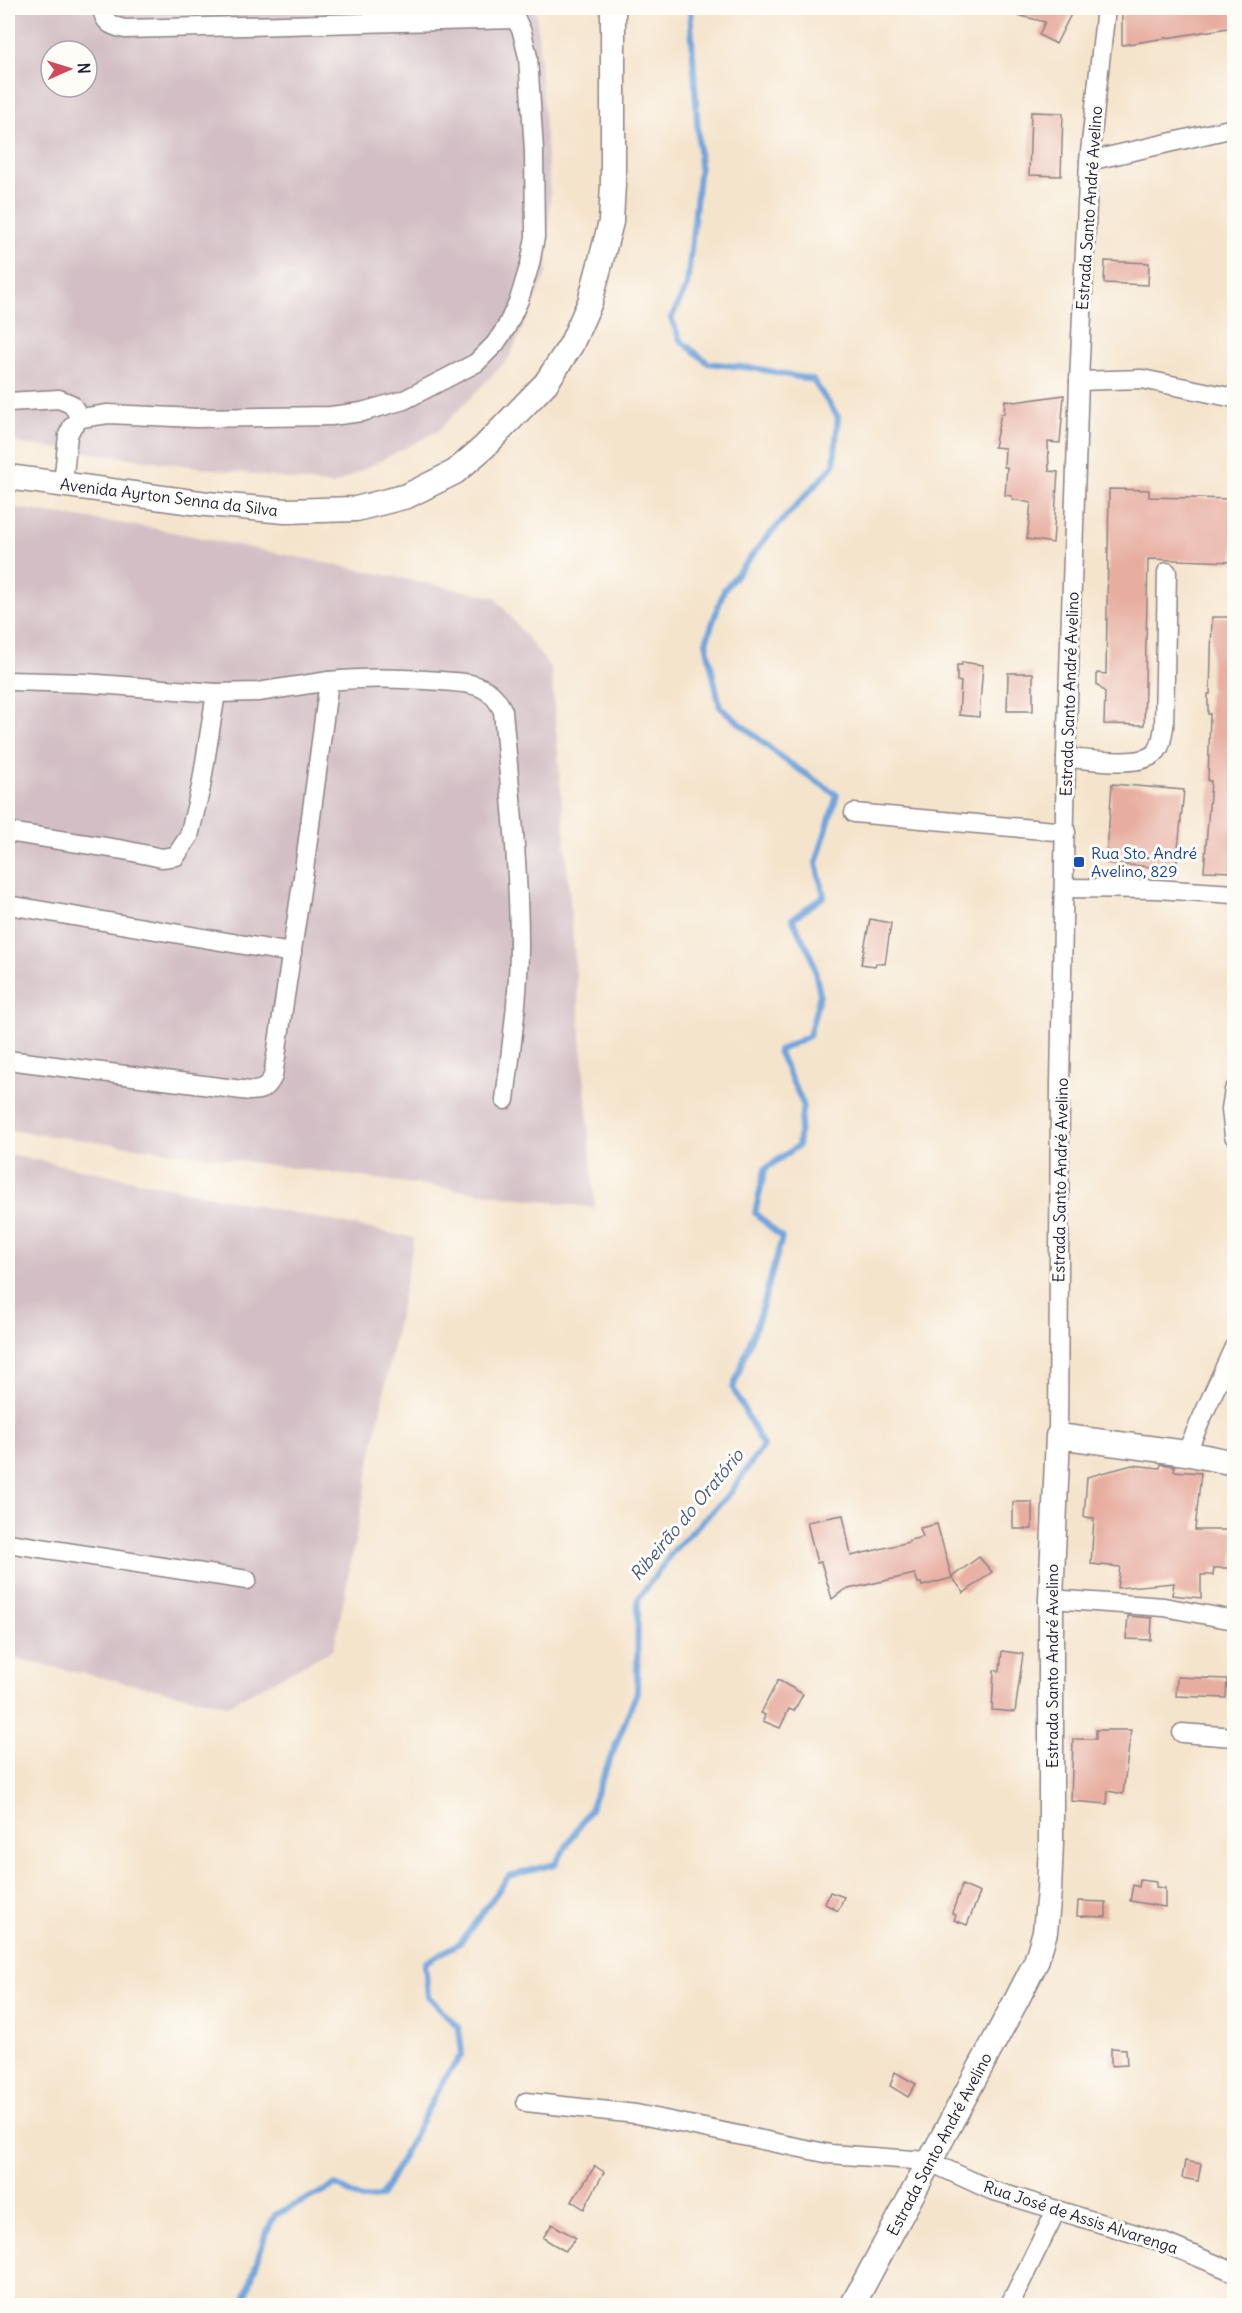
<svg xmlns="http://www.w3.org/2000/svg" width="1242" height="2313" font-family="Delius,sans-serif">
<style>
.industrial{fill:#d2bec4;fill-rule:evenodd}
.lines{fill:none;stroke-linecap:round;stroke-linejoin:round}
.stream{stroke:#6fa4dc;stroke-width:6}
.building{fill:#e7ada0}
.minor-casing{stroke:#8c8384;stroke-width:21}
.major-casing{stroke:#8c8384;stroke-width:27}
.minor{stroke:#fff;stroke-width:18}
.major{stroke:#fff;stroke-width:24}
.transit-dot{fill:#1a4fb4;stroke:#fdfcf7;stroke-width:2}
.labels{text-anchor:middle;stroke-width:6;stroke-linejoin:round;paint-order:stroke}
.street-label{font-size:16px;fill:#22223b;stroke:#fdfcf7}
.transit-label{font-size:16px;fill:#164399;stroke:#fdfcf7;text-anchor:start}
.water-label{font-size:18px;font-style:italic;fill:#455c83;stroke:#fdfcf7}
</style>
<rect width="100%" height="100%" fill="#fdfcf7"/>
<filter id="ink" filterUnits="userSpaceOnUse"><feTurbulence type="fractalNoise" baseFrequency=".0167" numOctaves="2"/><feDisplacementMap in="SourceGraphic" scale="12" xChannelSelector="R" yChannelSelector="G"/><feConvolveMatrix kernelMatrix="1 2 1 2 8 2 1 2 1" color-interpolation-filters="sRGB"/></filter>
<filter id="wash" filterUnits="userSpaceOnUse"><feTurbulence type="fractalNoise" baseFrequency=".008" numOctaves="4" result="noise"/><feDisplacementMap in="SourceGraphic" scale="24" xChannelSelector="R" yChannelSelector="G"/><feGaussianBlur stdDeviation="1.35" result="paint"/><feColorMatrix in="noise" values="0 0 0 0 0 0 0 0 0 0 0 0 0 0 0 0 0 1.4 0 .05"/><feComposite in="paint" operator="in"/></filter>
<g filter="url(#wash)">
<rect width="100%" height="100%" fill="#f5e4cc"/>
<g class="industrial">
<path d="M8,8h528l14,188 -3,76 -38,86 -71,73 -105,54 -325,-43zM51,51h36v36h-36z"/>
<polygon points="8,507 152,528 495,597 551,668 595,1208 8,1130"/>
<polygon points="8,1154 414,1238 334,1649 228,1705 8,1657"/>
</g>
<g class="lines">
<polyline class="stream" points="243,2306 265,2236 275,2215 336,2185 361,2199 381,2197 444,2079 462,2054 459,2028 428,1996 425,1963 461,1942 509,1876 555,1864 590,1809 637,1692 638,1599 674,1550 731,1492 763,1446 733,1388 760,1315 782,1238 755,1213 765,1169 798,1146 803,1104 778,1051 809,1036 820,994 812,957 792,919 824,896 816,863 837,795 782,758 720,707 706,642 724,590 768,536 834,465 838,417 813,380 759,369 708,363 680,340 671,318 687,286 700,166 690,8"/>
</g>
<g id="blocks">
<g class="building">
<polygon points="1010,8 1063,8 1072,12 1056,44 1039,35 1045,22 1009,13"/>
<polygon points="1122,8 1234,8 1234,27 1122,45"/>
<polygon points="1031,112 1063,113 1061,176 1029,175"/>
<polygon points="1105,261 1149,263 1148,285 1104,283"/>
<polygon points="1064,395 1060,443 1048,442 1049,471 1058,472 1053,543 1027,539 1031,503 1012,499 1012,496 1005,495 1007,467 1004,467 1005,448 994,447 1001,414 1004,414 1005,400 1015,402"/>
<polygon points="1109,489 1149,490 1149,497 1234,499 1234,562 1148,559 1144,725 1104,724 1105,692 1097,685 1097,673 1106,674"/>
<polygon points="1212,617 1234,617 1234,872 1204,871 1211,781 1208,781 1210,714 1208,714 1208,694 1210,694"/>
<polygon points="962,662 983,665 979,717 959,715 961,682 957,681 957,665 962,665"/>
<polygon points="1008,673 1033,673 1033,711 1007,711"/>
<polygon points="1112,784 1184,790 1176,869 1106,863"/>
<polygon points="870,919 891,923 885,964 876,963 875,966 861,964"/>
<polygon points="1161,1464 1175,1466 1174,1471 1201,1473 1195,1530 1234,1530 1234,1568 1214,1568 1213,1575 1201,1575 1201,1598 1172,1595 1174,1583 1117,1588 1120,1567 1091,1564 1094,1518 1084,1517 1087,1477 1132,1465 1160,1468"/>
<rect x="1013" y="1502" width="19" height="27"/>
<polygon points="843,1515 851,1556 909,1542 909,1540 923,1537 920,1528 937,1524 952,1578 922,1586 921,1583 918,1583 915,1574 844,1590 832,1599 821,1562 817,1563 807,1522"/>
<polygon points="979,1557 992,1572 964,1593 952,1577"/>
<polygon points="1128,1616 1152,1618 1151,1640 1126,1639"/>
<polygon points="1002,1651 1023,1654 1015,1712 992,1710 994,1670 1000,1671"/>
<polygon points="1177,1677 1227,1679 1226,1698 1176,1696"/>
<polygon points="778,1680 803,1694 794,1711 789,1709 780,1728 763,1721 765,1715 761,1713"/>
<polygon points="1096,1730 1131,1730 1123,1794 1108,1791 1107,1804 1071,1801 1073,1739 1096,1739"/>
<polygon points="1140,1880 1156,1882 1156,1887 1165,1888 1165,1907 1130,1901 1133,1885 1139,1887"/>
<polygon points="962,1885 980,1893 967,1925 954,1920 956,1915 952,1913"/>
<polygon points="830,1892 844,1897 838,1911 825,1904"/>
<polygon points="1078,1901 1106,1902 1106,1917 1077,1916"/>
<polygon points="1111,2048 1126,2049 1127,2065 1111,2066"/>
<polygon points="895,2072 916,2084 908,2097 890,2086"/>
<polygon points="1185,2161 1201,2164 1198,2181 1182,2178"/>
<polygon points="595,2166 604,2172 584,2209 572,2201"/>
<polygon points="552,2224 576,2238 565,2251 543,2238"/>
</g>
</g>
</g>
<g filter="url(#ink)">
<use href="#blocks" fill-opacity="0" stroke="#8c8384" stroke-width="1.5"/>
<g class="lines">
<defs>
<g id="minor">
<path d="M102,8c2,15 9,18 23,21l391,-10"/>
<polyline points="1089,161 1234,128"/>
<polyline points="1079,381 1142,379 1234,398"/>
<polyline points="8,402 59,399 71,404 81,418"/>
<polyline points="63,484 68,435 73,425 81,418 108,414 196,418 331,416 362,412 404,400 476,363 495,344 506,328 519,300 530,264 535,237 534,151 528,57 522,32 511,8"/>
<polyline points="8,681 85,683 216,693 258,692 329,681"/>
<path d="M1066,758c22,1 73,10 89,-5 7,-6 7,-17 9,-26l3,-155"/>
<polyline points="854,813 1066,832"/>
<polyline points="8,832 124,850 162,858 176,856 189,836 201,787 216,693"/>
<polyline points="1065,888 1156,889 1234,894"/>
<polyline points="8,905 292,953"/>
<path d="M8,1060l242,31c13,0 18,-4 23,-15l31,-206 25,-189c37,-4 74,-3 112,0 13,1 29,1 41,7 11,5 16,13 21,23 7,78 16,156 16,233 0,52 -8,104 -14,156"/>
<polyline points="1234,1090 1231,1109 1234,1136"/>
<polyline points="1058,1436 1060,1084 1066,758 1079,381 1089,161 1106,8"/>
<polyline points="1186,1453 1234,1347"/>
<polyline points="8,1543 247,1580"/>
<polyline points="1051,1599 1164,1607 1234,1620"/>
<polyline points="1182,1733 1234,1737"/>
<polyline points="526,2102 636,2114 830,2154 928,2161 991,2190 1162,2242 1234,2272"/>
<polyline points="1009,2306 1056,2211"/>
</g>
<g id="major">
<polyline points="8,477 207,504 285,511 356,509 407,496 455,472 484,447 546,383 571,345 590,302 611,222 613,184 613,8"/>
<polyline points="852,2306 1017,1999 1036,1962 1045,1932 1049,1891 1051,1842 1051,1599 1058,1436 1186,1453 1234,1463"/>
</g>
</defs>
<use href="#minor" class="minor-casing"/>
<use href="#major" class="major-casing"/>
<use href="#minor" class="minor"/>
<use href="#major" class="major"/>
</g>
</g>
<rect class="transit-dot" x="1073" y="856" width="12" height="12" rx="3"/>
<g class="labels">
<g class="street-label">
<text transform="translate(1089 208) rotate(-86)" y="6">Estrada Santo André Avelino</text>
<text transform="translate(169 497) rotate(7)" y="6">Avenida Ayrton Senna da Silva</text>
<text transform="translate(1069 694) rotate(-88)" y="6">Estrada Santo André Avelino</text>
<text transform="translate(1060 1180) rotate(-89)" y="6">Estrada Santo André Avelino</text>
<text transform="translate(1052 1666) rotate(-90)" y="6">Estrada Santo André Avelino</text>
<text transform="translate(939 2144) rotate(-62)" y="6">Estrada Santo André Avelino</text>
<text transform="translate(1081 2217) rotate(18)" y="6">Rua José de Assis Alvarenga</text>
</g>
<g class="transit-label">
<text x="1091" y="859">Rua Sto. André<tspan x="1091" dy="18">Avelino, 829</tspan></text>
</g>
<g class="water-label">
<text transform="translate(687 1515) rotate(-50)" y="6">Ribeirão do Oratório</text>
</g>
</g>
<rect width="1242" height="2313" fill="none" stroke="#fdfcf7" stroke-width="30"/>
<g transform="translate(69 69) rotate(87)"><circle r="28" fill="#fdfcf7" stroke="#a5a5ac" stroke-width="1.5"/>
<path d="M0-4.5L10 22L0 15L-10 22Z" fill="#d1495b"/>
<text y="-9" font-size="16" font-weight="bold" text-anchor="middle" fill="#22223b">N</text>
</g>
</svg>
